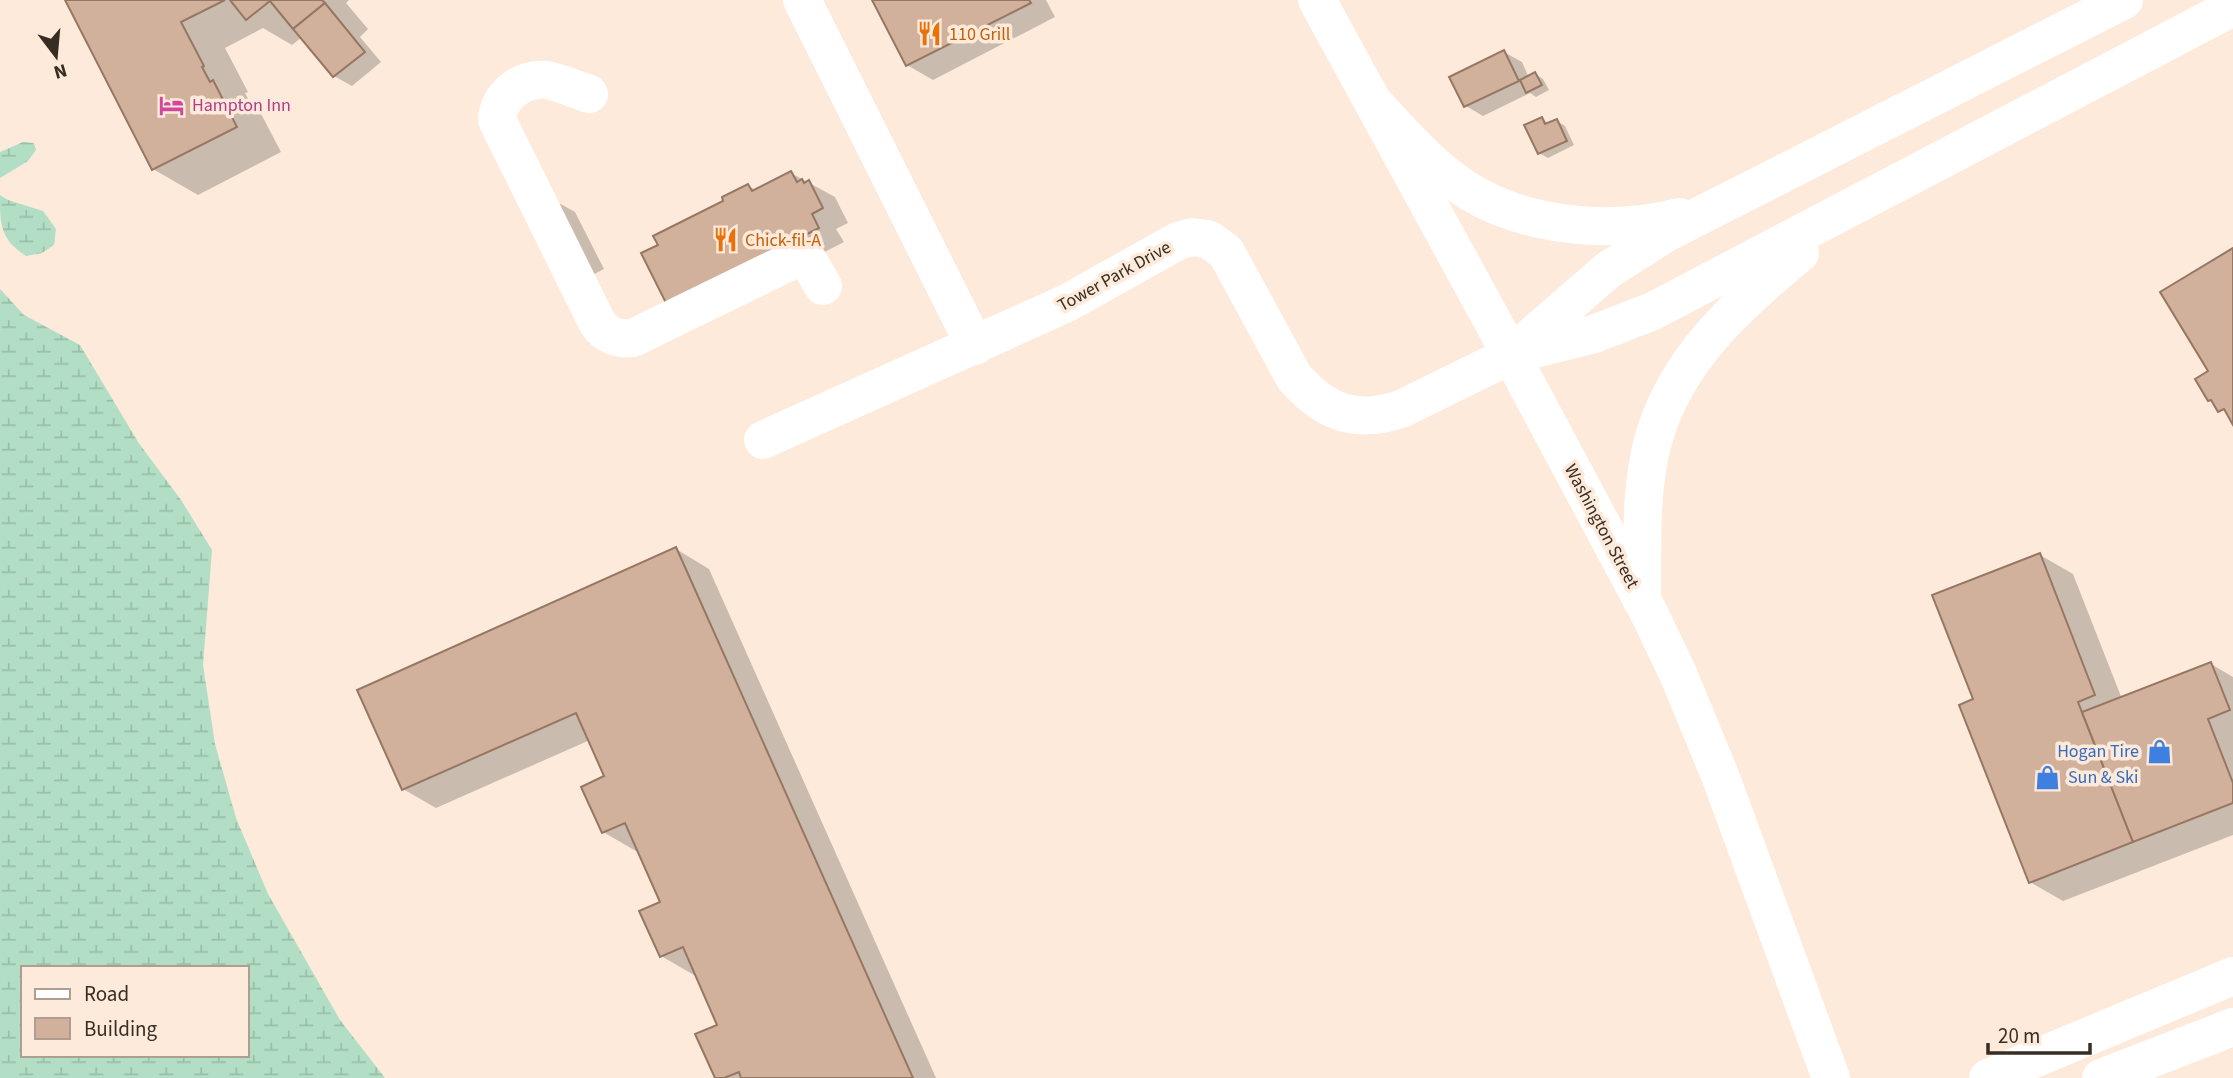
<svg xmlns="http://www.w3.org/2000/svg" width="2233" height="1078" font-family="'Source Sans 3',sans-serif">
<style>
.wetland{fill:url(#wetland-marsh);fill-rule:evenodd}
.shadow{fill:#0003}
.building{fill:#d1b19c;stroke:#957763;stroke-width:2}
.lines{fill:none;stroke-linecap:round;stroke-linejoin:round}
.minor{stroke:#fff;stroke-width:38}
.major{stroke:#fff;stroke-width:38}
.highway{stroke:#fff;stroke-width:38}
.labels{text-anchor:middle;stroke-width:7;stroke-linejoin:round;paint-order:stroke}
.food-label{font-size:18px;fill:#c56008;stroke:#fdeadb;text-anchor:start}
.hotel-label{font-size:18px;fill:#b23c85;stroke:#fdeadb;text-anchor:start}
.street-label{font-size:18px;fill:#382d23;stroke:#fdeadb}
.shop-label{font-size:18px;fill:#366cbe;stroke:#fdeadb;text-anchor:end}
</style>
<defs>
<pattern id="wetland-marsh" width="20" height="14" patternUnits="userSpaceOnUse" patternTransform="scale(1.75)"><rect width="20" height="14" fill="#b1dec5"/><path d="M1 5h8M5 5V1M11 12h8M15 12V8" fill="none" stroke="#99bfa9"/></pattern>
</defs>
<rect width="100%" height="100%" fill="#fdeadb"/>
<g class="wetland">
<polygon points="23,142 34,143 36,150 28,161 0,178 0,152"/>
<path d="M0,195l8,5 35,11 13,18 -2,16 -12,8 -16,3c-26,-17 -26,-32 -26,-61z"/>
<path d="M0,289l24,26 56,30 58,97 43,58 31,50 -9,115 12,79 21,74 32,76 72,126 45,58h-385zM23,968h224v87h-224z"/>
</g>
<g class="shadow">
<polygon points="67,0 349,0 346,3 368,29 360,37 381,62 352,86 334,76 302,37 292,45 263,28 225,48 248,92 245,93 251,104 258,108 281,152 198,195 153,169"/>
<polygon points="874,0 1046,0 1055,17 933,80 907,65"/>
<polygon points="1504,52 1522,62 1529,78 1535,74 1543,79 1549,90 1536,97 1530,93 1483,116 1466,106"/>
<polygon points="1542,119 1550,124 1557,121 1565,126 1574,145 1548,158 1539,153"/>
<polygon points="791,173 835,197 848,223 836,229 844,242 788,271 660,245 748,186 756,190"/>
<polygon points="557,202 575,212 604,269 571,286"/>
<polygon points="676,549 709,569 936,1078 717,1078 720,1025 697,974 694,975 661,956 663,903 639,850 636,851 603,832 606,777 590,740 436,808 403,789"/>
<polygon points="2040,555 2073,574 2122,699 2211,664 2233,677 2233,835 2063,901 2030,882 1975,700"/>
</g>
<g class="building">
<polygon points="65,0 225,0 181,22 204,66 202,67 210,82 213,80 237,127 152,170"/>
<polygon points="230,0 322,0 325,3 293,29 270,1 246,20"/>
<polygon points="872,0 1029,0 1031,3 906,66"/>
<polygon points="325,3 365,52 333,77 293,29"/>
<polygon points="1504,50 1519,81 1464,107 1449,77"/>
<polygon points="1535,72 1542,85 1526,93 1520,80"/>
<polygon points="1542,117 1545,124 1557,119 1567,141 1538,154 1524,125"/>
<polygon points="791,171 797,182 802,179 804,183 809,180 823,208 812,214 819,228 667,305 641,253 658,245 653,236 723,201 722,197 748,184 752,191"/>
<polygon points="2233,248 2233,425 2224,409 2218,412 2211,400 2208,401 2195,379 2208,371 2160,292"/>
<polygon points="676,547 913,1078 741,1078 739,1072 724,1078 715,1078 695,1034 717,1025 683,947 660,957 639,911 660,902 625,823 602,833 581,787 604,776 576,713 402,790 357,690"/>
<polygon points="2040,553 2095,695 2078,702 2133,842 2029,883 1959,705 1973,699 1932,595"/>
<polygon points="2211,662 2230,710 2208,719 2233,783 2233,803 2133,842 2082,712"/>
</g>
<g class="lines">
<g class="minor">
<polyline points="802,0 975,346"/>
<path d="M589,94c-14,-5 -28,-11 -42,-14 -25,-3 -49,16 -50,40l100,202c8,13 21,18 36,16l164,-80 12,4 14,24"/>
<path d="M763,440l304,-137 111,-62 14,-4 16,2 18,13 68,125c31,36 62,47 107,32l110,-54"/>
</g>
<polyline class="major" points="1317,0 1511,355 1650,615 1679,676 1721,778 1831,1078"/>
<g class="highway">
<path d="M1375,104c29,32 58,65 95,88 60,36 143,42 210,25"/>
<polyline points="1514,352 1608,270 1666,233 2124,0"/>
<polyline points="1511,355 1594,334 1653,311 2233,7"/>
<path d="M1642,601c1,-53 -3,-108 11,-160 22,-81 85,-137 147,-188"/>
<polyline points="1988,1078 2233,976"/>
<polyline points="2101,1078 2233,1027"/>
</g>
</g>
<defs>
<symbol id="restaurant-bare" viewBox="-9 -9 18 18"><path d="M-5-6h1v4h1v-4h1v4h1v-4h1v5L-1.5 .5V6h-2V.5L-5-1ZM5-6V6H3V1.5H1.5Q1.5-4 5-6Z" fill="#e8710a" stroke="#fdeadb" stroke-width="2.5" paint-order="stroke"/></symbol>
<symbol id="hotel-bare" viewBox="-9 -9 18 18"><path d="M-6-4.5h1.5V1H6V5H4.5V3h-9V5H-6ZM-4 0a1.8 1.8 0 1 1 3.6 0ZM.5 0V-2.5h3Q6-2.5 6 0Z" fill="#d1479c" stroke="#fdeadb" stroke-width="2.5" paint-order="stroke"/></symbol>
<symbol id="shop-bare" viewBox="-9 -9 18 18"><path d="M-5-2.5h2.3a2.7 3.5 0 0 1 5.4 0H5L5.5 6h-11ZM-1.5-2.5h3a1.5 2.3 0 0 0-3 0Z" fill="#3f7fe0" stroke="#fdeadb" stroke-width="2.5" paint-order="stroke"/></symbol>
</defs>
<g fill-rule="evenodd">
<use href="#restaurant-bare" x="912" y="16" width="35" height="35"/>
<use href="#hotel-bare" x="154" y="88" width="35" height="35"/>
<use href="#restaurant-bare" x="708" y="222" width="35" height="35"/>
<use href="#shop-bare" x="2142" y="734" width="35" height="35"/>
<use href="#shop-bare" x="2030" y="760" width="35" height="35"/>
</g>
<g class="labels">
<g class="food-label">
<text x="949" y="40">110 Grill</text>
<text x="745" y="246">Chick-fil-A</text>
</g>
<g class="hotel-label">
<text x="192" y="111">Hampton Inn</text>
</g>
<g class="street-label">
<text transform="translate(1114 276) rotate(-29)" y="6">Tower Park Drive</text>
<text transform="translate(1602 526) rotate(62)" y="6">Washington Street</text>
</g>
<g class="shop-label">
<text x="2139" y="757">Hogan Tire</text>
<text x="2068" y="783" text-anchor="start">Sun &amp; Ski</text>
</g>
</g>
<rect x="21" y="966" width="228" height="91" fill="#fdeadb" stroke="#ae9e91" stroke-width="2"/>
<rect x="35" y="989" width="35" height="10" fill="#ffffff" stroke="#ae9e91" stroke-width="2"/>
<text x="84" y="1001" font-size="21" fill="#382d23">Road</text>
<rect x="35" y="1018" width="35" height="21" fill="#d1b19c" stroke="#ae9e91" stroke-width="2"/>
<text x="84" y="1036" font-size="21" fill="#382d23">Building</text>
<g transform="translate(56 56) rotate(164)" stroke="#fdeadb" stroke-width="5" paint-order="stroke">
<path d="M0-5L12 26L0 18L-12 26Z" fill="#382d23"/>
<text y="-10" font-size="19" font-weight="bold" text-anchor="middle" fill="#382d23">N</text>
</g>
<path d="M1988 1043v10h102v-10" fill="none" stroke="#382d23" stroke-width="3.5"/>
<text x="1998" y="1043" font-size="21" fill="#382d23" stroke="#fdeadb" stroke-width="5" paint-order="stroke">20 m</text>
</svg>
